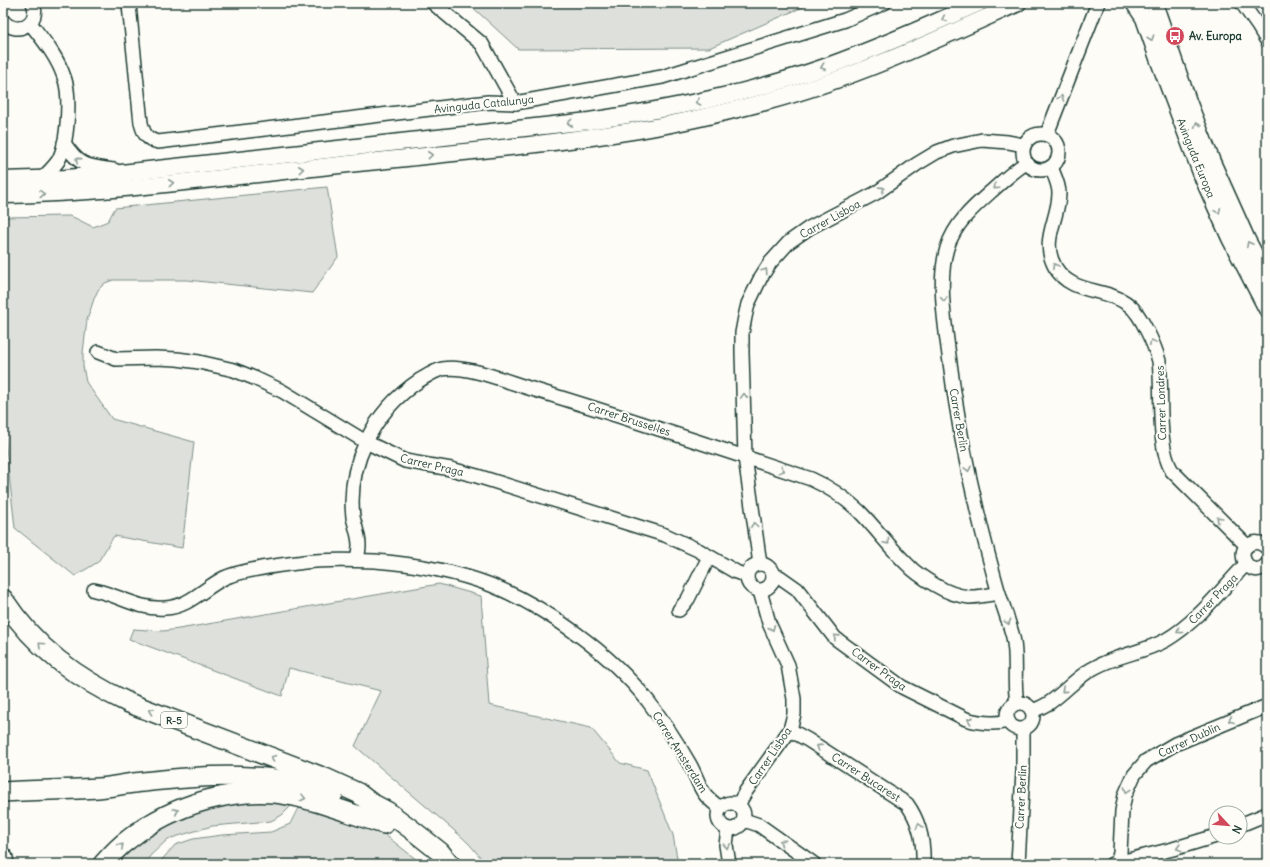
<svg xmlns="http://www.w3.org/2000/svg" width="1270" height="867" font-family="Delius,sans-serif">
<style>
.green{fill:#dde0db;stroke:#7e8e88}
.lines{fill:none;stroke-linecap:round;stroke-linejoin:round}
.minor-casing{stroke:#1f3d34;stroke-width:16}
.major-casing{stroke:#1f3d34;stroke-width:19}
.highway-casing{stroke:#1f3d34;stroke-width:22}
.minor{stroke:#fdfcf7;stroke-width:13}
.major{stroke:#fdfcf7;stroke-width:16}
.highway{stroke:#fdfcf7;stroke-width:19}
.oneway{stroke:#8e9c96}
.labels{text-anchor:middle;stroke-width:4;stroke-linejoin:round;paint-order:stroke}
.shield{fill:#fdfcf7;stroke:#62766e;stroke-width:1}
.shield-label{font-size:10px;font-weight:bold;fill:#1f3d34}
.poi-label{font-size:11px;font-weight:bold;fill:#1f3d34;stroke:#fdfcf7;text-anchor:start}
.street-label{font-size:11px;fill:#1f3d34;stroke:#fdfcf7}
</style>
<rect width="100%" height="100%" fill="#fdfcf7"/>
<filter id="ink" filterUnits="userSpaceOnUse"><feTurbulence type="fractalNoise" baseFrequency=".025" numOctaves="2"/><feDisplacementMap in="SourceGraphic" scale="8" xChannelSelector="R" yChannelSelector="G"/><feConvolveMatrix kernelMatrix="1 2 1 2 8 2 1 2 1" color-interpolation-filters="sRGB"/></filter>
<g filter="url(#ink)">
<g class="green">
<polygon points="468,3 812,3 709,48 518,49"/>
<polygon points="327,187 338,257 312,293 187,280 113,280 105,283 98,290 94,299 87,320 83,353 83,366 86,382 112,419 194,442 182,548 114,536 98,562 75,576 15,528 3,421 3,217 69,216 75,218 93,227 108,221 115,208"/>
<polygon points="439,584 481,596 489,705 591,728 620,763 647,770 673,835 678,864 486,864 471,846 463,838 355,746 381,691 289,668 282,696 129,639 133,629 163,631 179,629"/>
<path d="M265,800l27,2 -3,6 -7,7 -11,6 -59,5 -44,13 -18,17 -6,8h-29c7,-6 13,-13 20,-19 39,-30 82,-40 130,-45z"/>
<polygon points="299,806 353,818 384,834 422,864 158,864 175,845 193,839 222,835 271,832 290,824"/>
</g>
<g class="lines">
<defs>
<g id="minor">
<polyline points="433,3 482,44 515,103"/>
<polyline points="1242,3 1258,26 1267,41"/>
<path d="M129,5l12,118c3,11 5,16 17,19l330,-40 27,1 147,-26 183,-57 39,-17"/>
<path d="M3,21c14,16 38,2 30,-18"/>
<path d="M30,23c13,17 27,33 34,54 7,18 4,67 -6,84 -5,7 -10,12 -17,18"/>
<circle cx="1041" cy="152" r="18"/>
<polyline points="1047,134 1098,3"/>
<path d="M64,143c16,24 23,23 50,27"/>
<path d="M1051,167c3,8 8,17 8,26 0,26 -19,47 -4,74 16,28 51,20 74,38 12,9 26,41 30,56 4,32 -3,84 13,110l75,75"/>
<polyline points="98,352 116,359 156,358 177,359 199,362 234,370 254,378 282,391 366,442 405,461 451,469 477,476 665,535 698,550 736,572 747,576"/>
<path d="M1267,548c-4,-4 -8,-7 -14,-5 -22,5 -3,40 14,21"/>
<path d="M357,560c1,-5 2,-10 2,-15 0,-9 -4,-19 -6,-28 -3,-25 2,-52 13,-75 12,-26 30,-46 54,-62 7,-4 14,-9 22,-11 23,-5 66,13 90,20 93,28 186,59 279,90 18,8 33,18 48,32 17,17 31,37 49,54 7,8 17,14 27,20 10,6 22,11 34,12 10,0 20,-2 30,-4"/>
<circle cx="760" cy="577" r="13"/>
<polyline points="760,564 745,457 742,353 742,333 745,317 748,304 761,277 770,263 789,242 809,228 876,193 917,164 937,152 953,146 982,140 1008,142 1023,145"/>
<path d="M773,576l7,1 17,12 38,49 67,49 64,32c14,4 28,6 42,2"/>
<path d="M94,590c25,5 44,20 71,18 24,-1 39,-20 59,-30 19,-9 59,-13 80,-16 23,-3 47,-2 71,-1 39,3 79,10 116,24 57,23 119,68 157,116 15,20 29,41 41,62 6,10 9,21 15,30 4,6 11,11 16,15"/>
<polyline points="679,610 688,599 709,557"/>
<circle cx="1020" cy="716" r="13"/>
<path d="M1017,703c-4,-22 1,-44 -4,-66 -4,-15 -9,-29 -14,-43 -7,-25 -14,-51 -20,-76 -14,-56 -24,-113 -31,-170 -4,-31 -10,-70 -1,-100 8,-26 29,-43 48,-60 10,-9 20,-18 31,-25"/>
<path d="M1032,711c6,-2 12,-5 17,-8 15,-10 27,-25 43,-34 23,-14 51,-16 74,-29 31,-18 55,-50 80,-76"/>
<path d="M790,730l18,10 99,64c13,18 17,38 16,60"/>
<circle cx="731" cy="816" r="13"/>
<polyline points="738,805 746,791 790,730 794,714 794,699 788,665 769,623 760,591"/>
<polyline points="744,820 759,825 814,864"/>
<polyline points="1240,825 1267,814"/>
<polyline points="728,829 726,845 729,864"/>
<polyline points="1117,863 1120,853 1122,811 1125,795 1134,775 1146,761 1175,744 1267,706"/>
<polyline points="1018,864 1023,771 1023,729"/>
<polyline points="1112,864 1173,849 1216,836"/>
</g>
<g id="major">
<polyline points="1134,3 1144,18 1159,61 1203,178 1230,238 1267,309"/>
<polyline points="1154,3 1189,104 1212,162 1247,240 1267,278"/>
<path d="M3,180l63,-2 55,-5 468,-52c80,-12 159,-27 236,-54 53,-19 103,-41 154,-64"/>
<path d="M3,195c106,-2 212,-17 318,-28 105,-12 212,-20 317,-37 43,-7 85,-17 127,-28 88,-23 171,-62 253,-99"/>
</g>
<g id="highway">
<path d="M3,599c32,49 73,79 126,104l196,75 33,15 13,10 17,9 23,17 29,23 10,12"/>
<path d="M3,792c31,-2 63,-2 95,-4 15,-1 30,-5 45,-6 63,-7 130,-12 190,12"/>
<polyline points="3,858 4,864"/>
<path d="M103,864c8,-9 16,-18 26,-25 44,-35 110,-55 165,-43 31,7 60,19 90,28"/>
</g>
</defs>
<use href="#minor" class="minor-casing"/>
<use href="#major" class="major-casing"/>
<use href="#highway" class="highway-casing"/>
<use href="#minor" class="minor"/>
<use href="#major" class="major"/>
<use href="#highway" class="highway"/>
</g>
<defs><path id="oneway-chevron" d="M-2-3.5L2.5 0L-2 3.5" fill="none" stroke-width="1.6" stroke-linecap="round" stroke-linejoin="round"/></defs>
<g class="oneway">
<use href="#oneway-chevron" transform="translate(944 19) rotate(156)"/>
<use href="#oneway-chevron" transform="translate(1151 38) rotate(71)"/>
<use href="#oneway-chevron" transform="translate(823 67) rotate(161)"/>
<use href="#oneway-chevron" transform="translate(1061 98) rotate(-69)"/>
<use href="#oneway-chevron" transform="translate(698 102) rotate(167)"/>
<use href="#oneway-chevron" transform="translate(570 123) rotate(174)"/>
<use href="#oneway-chevron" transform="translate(1197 125) rotate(-111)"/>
<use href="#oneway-chevron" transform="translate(430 155) rotate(-6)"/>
<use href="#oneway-chevron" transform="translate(78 160) rotate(-139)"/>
<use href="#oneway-chevron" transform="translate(301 169) rotate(-6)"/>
<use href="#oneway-chevron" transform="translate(171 183) rotate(-6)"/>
<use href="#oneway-chevron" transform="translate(996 187) rotate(138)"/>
<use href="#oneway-chevron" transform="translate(882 189) rotate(-33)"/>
<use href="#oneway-chevron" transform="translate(42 194) rotate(-3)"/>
<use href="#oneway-chevron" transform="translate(1218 211) rotate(66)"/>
<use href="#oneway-chevron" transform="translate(1249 244) rotate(-117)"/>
<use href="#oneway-chevron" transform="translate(1055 266) rotate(-118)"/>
<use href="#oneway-chevron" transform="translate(765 271) rotate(-57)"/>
<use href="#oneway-chevron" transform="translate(944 299) rotate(87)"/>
<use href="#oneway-chevron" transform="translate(1152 342) rotate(-118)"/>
<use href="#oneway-chevron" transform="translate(744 396) rotate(-92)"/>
<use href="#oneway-chevron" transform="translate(968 469) rotate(78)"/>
<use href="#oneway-chevron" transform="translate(782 470) rotate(18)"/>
<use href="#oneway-chevron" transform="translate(1219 519) rotate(-135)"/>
<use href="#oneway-chevron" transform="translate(754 525) rotate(-98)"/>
<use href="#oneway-chevron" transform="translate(887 542) rotate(49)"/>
<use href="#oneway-chevron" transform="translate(1008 622) rotate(73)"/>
<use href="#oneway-chevron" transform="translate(772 628) rotate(67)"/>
<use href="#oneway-chevron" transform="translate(1179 631) rotate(144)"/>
<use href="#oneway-chevron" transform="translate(836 637) rotate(-136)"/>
<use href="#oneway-chevron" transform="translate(41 645) rotate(-137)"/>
<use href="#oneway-chevron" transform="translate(1064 690) rotate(139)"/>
<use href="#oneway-chevron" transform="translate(151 711) rotate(-159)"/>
<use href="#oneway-chevron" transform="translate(970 720) rotate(-161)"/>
<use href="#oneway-chevron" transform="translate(1231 720) rotate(157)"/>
<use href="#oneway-chevron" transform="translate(819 747) rotate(-147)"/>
<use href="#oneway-chevron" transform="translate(273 758) rotate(-159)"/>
<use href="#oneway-chevron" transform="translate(1127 790) rotate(110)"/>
<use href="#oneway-chevron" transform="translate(303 798) rotate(14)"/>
<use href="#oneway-chevron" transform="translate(176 811) rotate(-25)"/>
<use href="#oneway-chevron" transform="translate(919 826) rotate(-108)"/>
<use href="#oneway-chevron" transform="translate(782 842) rotate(-144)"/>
<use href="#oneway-chevron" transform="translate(121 846) rotate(-41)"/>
<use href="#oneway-chevron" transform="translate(727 846) rotate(87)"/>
<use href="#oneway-chevron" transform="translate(1179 848) rotate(164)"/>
</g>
</g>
<defs>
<symbol id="bus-disc" viewBox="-11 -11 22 22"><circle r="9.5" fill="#d1495b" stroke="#fdfcf7"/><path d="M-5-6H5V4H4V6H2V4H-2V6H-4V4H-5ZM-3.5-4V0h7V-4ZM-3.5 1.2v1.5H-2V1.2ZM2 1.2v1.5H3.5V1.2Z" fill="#fff"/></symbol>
</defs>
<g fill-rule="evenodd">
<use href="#bus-disc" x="1164" y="25" width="22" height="22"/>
</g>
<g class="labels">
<rect class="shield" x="161" y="712" width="26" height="16" rx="3"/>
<g class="shield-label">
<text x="174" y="724">R-5</text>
</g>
<g class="poi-label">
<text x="1189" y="40">Av. Europa</text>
</g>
<g class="street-label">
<text transform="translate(484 104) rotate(-6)" y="4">Avinguda Catalunya</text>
<text transform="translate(1196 158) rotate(68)" y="4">Avinguda Europa</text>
<text transform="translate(830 219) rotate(-29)" y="4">Carrer Lisboa</text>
<text transform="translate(1161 403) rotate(-92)" y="4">Carrer Londres</text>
<text transform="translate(629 419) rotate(18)" y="4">Carrer Brussel·les</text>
<text transform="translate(959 420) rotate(80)" y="4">Carrer Berlín</text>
<text transform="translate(432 465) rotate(13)" y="4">Carrer Praga</text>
<text transform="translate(1213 599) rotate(-46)" y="4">Carrer Praga</text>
<text transform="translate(879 669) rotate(36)" y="4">Carrer Praga</text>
<text transform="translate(1189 740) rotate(-25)" y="4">Carrer Dublín</text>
<text transform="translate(680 752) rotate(58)" y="4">Carrer Amsterdam</text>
<text transform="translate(770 756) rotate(-56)" y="4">Carrer Lisboa</text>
<text transform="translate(866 777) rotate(33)" y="4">Carrer Bucarest</text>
<text transform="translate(1021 797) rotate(-87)" y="4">Carrer Berlín</text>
</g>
</g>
<rect width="1270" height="867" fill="none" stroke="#fdfcf7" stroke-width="16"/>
<rect x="8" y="8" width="1254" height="851" fill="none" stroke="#1f3d34" stroke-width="1.5" filter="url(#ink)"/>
<g transform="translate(1228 825) rotate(116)"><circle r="19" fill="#fdfcf7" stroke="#a4b0a9"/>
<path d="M0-3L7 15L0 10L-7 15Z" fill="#d1495b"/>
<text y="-6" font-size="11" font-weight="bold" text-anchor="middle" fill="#1f3d34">N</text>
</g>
</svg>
